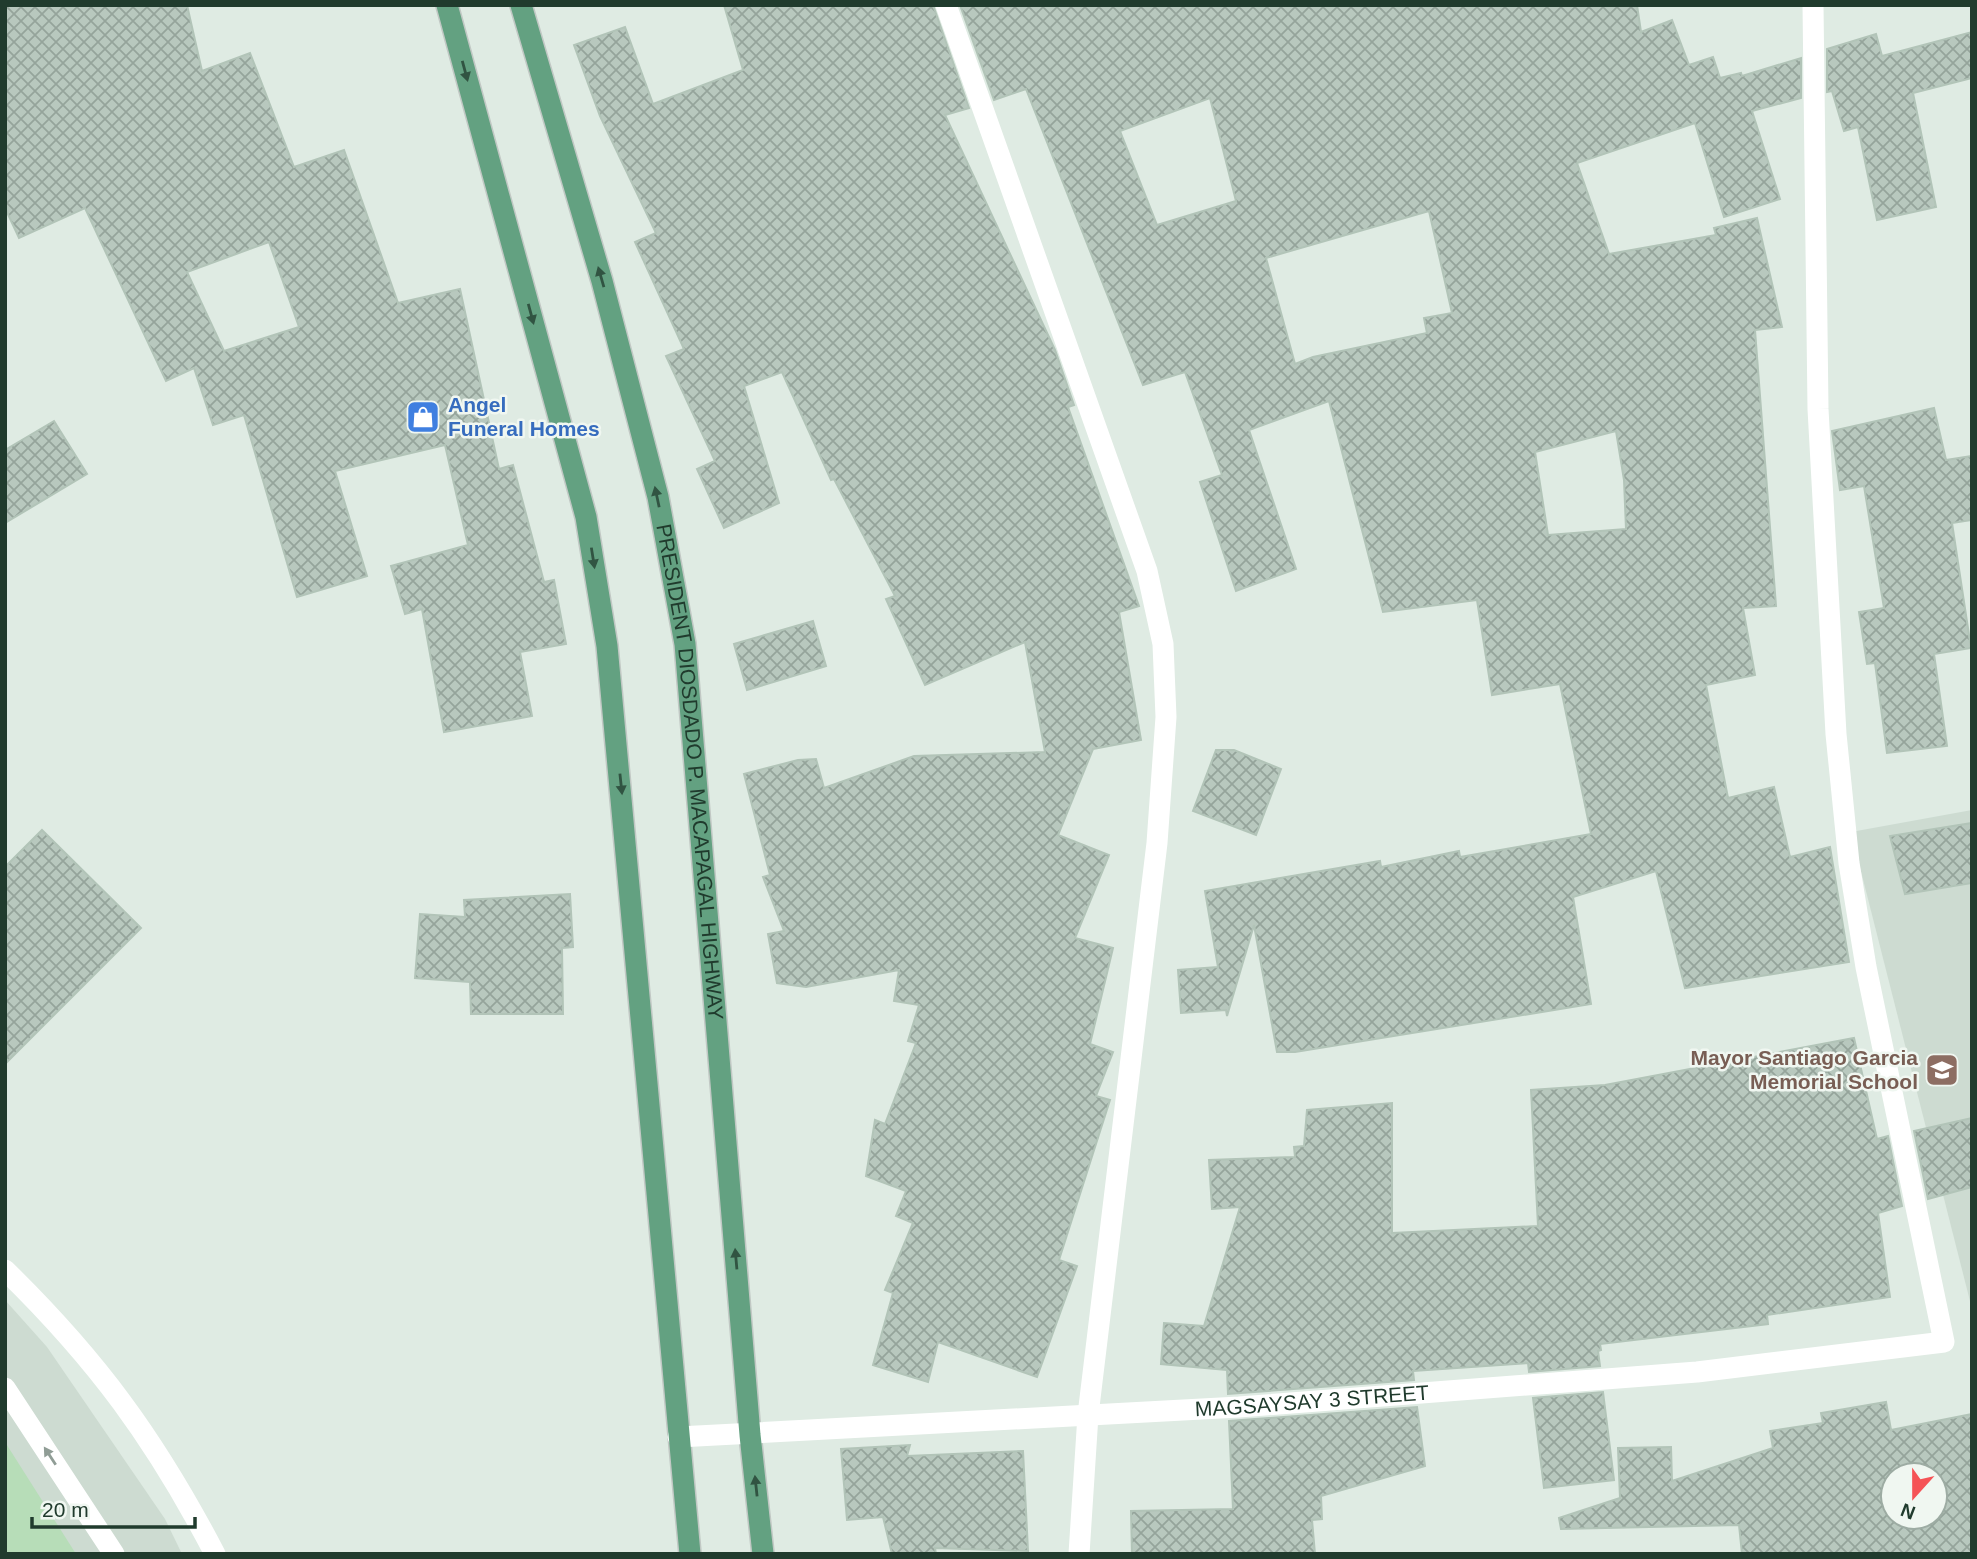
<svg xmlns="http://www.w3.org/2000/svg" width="1977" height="1559" font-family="Arial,sans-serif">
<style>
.built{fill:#cddbd1}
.park{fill:#b7ddb8}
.building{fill:url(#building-cross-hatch);stroke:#b2c4b8;stroke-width:2;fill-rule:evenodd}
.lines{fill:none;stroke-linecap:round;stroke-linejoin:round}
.major-casing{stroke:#c1c8c4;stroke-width:24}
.minor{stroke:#fff;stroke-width:21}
.major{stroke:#63a181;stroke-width:21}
.oneway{fill:#315442}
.oneway2{fill:#909d96}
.labels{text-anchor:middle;stroke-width:5;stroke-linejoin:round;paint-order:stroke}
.shop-label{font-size:21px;font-weight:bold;fill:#366cbe;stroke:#f0f7f1;text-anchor:start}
.street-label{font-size:21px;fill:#203b2d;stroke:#f0f7f1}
.education-label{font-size:21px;font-weight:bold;fill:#785e54;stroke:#f0f7f1;text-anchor:end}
</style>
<defs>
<pattern id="building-cross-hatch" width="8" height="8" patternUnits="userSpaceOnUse" patternTransform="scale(1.75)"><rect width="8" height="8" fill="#b8c8be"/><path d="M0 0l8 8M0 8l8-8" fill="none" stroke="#95a49b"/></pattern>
</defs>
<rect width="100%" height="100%" fill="#dfebe3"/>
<g class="built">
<polygon points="1972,810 1972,1309 1851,832"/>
<polygon points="5,1300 47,1347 165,1519 182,1554 5,1554"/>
</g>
<polygon class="park" points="5,1442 76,1554 5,1554"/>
<g class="building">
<path d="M5,5h182l15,66 48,-18 44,114 50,-17 54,153 62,-14 39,180 14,-4 31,117 10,-2 12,64 -46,8 12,64 -88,16 -22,-123 -17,5 -14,-48 77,-21 -23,-100 -110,26 32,105 -70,21 -53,-182 -31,10 -19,-57 -28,13 -81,-173 -66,30 -14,-30zM269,242l30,85 -75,24 -37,-79z"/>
<polygon points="724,5 933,5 969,108 945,115 1055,350 1074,405 1068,407 1139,606 1119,612 1141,740 1093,749 1058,835 1109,855 1075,938 1113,948 1090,1044 1113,1052 1096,1096 1110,1100 1059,1260 1077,1266 1037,1377 938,1342 928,1382 873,1365 893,1293 885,1290 913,1223 896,1216 906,1191 866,1176 875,1120 885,1124 916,1043 908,1041 919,1005 894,1001 899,970 806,987 777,983 768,934 784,931 763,877 770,875 744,774 798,760 816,759 824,788 914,756 1045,752 1025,642 925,685 886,599 895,596 834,479 831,480 782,372 744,386 779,503 724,528 697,469 715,461 666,356 684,349 635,242 656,233 600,116 574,45 625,27 653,104 743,70"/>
<path d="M960,5h677l4,27 31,-12 17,45 24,-8 7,21 21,-5 1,3 59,-18v40l-49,13 28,88 -56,18 -29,-94 -118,40 32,91 107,-19 -2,-7 43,-10 25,109 -27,3 21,276 -33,2 12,67 -49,10 22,113 46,-11 16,70 40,-10 19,115 -164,26 -29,-117 -83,26 18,107 -296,48h-18l-23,-127 -27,91 -1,-6 -45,3 -3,-43 40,-3 -13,-76 175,-30 1,6 78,-16 1,6 131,-23 -31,-150 -68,11 -15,-95 -94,12 -54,-211 -80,29 47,139 -60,22 -36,-109 22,-7 -37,-103 -42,13 -117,-296 -32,11zM1210,98l26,103 -79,24 -37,-94zM1429,211l23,102 -28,5 3,15 -114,24 -18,7 -29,-106zM1616,431l8,49 2,49 -78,6 -13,-83z"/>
<polygon points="1972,32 1972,78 1913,93 1936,207 1877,220 1858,127 1844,131 1832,91 1827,92 1827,49 1876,34 1882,56"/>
<polygon points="1934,408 1946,460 1972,456 1972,520 1952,523 1971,648 1934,654 1947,746 1887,753 1875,663 1867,664 1859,612 1884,608 1864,486 1840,490 1832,431"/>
<polygon points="54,421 87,474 5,523 5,450"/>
<polygon points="813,621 826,666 747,690 734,644"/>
<polygon points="1216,750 1234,750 1281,769 1256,835 1193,811"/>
<polygon points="1972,823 1972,883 1905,894 1890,836"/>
<polygon points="42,830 141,928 5,1064 5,867"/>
<polygon points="570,894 573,947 562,948 563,1014 471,1014 470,982 415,978 420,914 465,917 464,900"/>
<polygon points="1854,1038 1877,1139 1888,1136 1902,1206 1878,1213 1890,1297 1767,1315 1768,1324 1600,1344 1601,1350 1598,1351 1600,1366 1529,1372 1528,1363 1413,1371 1414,1380 1228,1394 1227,1370 1161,1364 1164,1323 1204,1326 1240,1207 1212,1209 1209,1160 1295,1157 1294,1147 1304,1146 1307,1110 1392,1103 1392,1233 1538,1226 1531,1090 1605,1085"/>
<polygon points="1972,1118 1972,1187 1928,1199 1914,1131"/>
<polygon points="1603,1392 1614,1480 1544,1488 1533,1398"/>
<path d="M1886,1402l5,28 81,-16v140h-230l-3,-29 -178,4 -2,-11 61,-20 -2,-50 53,-1 1,34 101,-33 -3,-17 53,-8 -2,-10zM1893,1475h42v42h-42z"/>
<polygon points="1417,1407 1425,1466 1321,1496 1322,1519 1312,1520 1315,1554 1132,1554 1131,1511 1233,1509 1229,1421"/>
<polygon points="910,1445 907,1456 1023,1451 1028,1551 935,1548 936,1554 892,1554 883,1517 847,1520 841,1449"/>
</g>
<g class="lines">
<defs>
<g id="major">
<polyline points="447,5 586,517 607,646 690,1554"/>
<path id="s2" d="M521,5l81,276 56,216 27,147 65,791 13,119"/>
</g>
</defs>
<use href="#major" class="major-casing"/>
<g class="minor">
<polyline points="946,5 1147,571 1163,644 1166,717 1157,843 1088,1415 1079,1554"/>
<path d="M5,1270c92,90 150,169 210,284"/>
<polyline points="5,1388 114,1554"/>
<path id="s1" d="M678,1437l561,-30 458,-35 247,-30 -78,-375 -17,-104 -13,-129 -18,-325 -5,-404"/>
</g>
<use href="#major" class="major"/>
</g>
<defs><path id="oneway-solid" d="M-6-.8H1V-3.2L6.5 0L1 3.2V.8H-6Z" transform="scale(1.75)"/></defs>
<g class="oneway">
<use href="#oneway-solid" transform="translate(465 71) rotate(75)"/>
<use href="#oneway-solid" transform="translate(601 277) rotate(-106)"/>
<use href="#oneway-solid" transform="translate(531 314) rotate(75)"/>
<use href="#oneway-solid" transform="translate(657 497) rotate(-102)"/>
<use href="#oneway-solid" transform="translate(593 558) rotate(81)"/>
<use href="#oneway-solid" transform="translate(621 784) rotate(84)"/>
<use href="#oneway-solid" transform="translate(736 1259) rotate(-95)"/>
<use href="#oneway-solid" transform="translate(756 1486) rotate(-96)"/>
</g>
<use class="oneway2" href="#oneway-solid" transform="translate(50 1456) rotate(-123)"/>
<defs>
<symbol id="shop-square" viewBox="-11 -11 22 22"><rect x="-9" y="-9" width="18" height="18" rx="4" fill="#3f7fe0" stroke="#f0f7f1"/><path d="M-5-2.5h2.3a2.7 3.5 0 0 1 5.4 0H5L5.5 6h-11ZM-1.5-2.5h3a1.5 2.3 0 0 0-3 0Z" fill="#fff"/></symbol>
<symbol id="school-square" viewBox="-11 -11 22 22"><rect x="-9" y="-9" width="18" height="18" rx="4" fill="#8d6e63" stroke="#f0f7f1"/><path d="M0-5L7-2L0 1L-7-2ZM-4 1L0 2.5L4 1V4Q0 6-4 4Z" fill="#fff"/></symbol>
</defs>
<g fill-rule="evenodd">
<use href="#shop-square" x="404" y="398" width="38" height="38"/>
<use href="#school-square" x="1923" y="1051" width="38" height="38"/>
</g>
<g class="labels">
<g class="shop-label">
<text x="448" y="412">Angel<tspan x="448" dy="24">Funeral Homes</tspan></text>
</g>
<g class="street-label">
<text dy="7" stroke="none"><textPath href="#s2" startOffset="788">PRESIDENT DIOSDADO P. MACAPAGAL HIGHWAY</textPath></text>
<text dy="7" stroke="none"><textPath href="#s1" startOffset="635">MAGSAYSAY 3 STREET</textPath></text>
</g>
<g class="education-label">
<text x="1918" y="1065">Mayor Santiago Garcia<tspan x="1918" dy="24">Memorial School</tspan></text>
</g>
</g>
<rect width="1977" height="1559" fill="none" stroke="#203b2d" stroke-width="14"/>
<g transform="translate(1914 1496) rotate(201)"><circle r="33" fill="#f0f7f1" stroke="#9daca3" stroke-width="2"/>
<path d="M0-5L12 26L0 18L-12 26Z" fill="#f55356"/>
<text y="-10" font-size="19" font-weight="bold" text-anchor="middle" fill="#203b2d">N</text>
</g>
<path d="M32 1517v10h163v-10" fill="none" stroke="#203b2d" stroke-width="3.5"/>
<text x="42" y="1517" font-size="21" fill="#203b2d" stroke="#f0f7f1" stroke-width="5" paint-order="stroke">20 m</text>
</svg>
